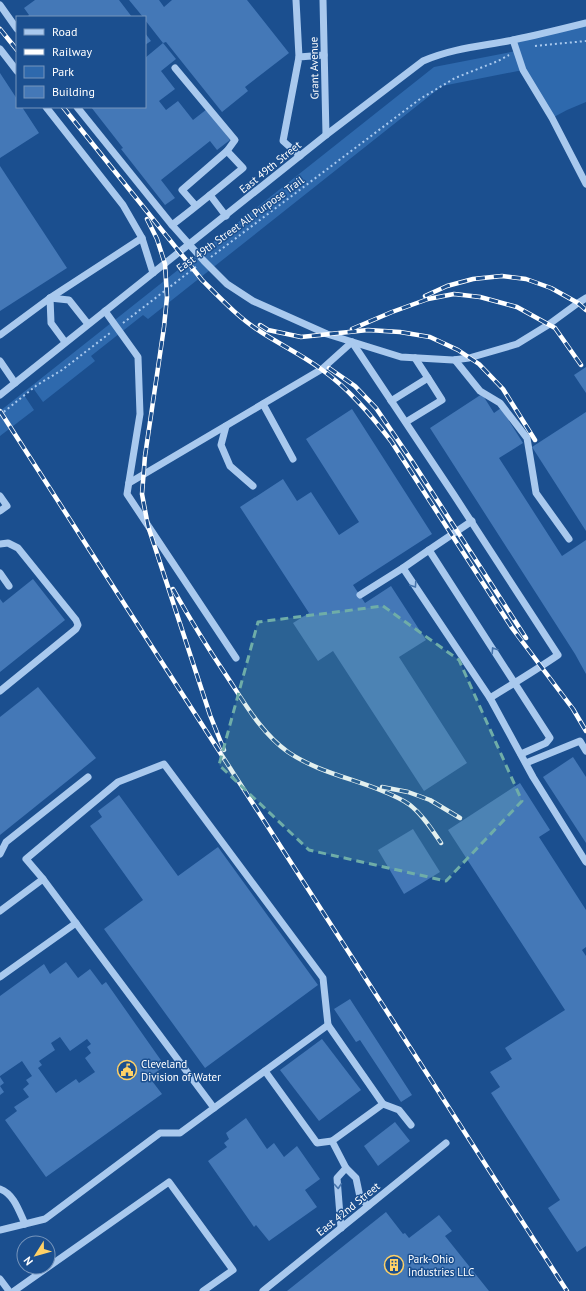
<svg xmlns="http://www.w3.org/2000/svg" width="586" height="1291" font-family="'PT Sans',sans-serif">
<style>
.green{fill:#2e69ad}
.building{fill:#4478b7;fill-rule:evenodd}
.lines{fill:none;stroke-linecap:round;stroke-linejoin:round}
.path{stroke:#a9c9ee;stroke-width:2;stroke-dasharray:2 3;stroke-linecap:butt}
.minor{stroke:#a9c9ee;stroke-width:7}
.rail-casing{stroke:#fff;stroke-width:4.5}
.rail{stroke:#1b4f8f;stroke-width:3;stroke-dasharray:9;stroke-linecap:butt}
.oneway{stroke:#4674ac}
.marked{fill:#6fada8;fill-opacity:0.2;stroke:#6fada8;stroke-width:3;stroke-dasharray:8 5;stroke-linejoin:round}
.labels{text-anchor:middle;stroke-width:3;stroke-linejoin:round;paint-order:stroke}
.street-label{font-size:11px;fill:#fff;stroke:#1b4f8f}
.poi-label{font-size:11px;fill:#fff;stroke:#1b4f8f;text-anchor:start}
</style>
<rect width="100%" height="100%" fill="#1b4f8f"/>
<polygon class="green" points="586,22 586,102 567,110 552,118 523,70 442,86 148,319 143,315 91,356 95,361 43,402 33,388 24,395 34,410 0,436 0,411 434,67 516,51 517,39 515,36"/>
<g class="building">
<polygon points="35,0 119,0 132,17 27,17 29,15 24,8"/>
<polygon points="129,0 159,0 164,7 172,0 247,0 289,53 245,87 248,91 222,112 166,42 163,43 176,59 161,71 175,89 159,101 166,110 178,101 193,120 207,109 230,140 217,150 210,141 161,180 175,198 165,205 121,149 123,148 91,107 145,107 145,58 163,43 145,20 145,17 143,17"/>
<polygon points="145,33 151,41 145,45"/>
<polygon points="0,73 17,99 17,107 22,107 39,133 0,158"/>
<polygon points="0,166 67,268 0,311"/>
<polygon points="586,367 586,393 574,375"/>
<polygon points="482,394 494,413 501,408 523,443 499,458 562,556 586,540 586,674 575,654 430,428"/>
<polygon points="352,409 432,534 353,585 365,603 391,586 426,640 399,657 467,763 424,791 333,651 318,661 293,623 309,613 240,507 283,479 297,501 311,492 339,535 359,522 306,439"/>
<polygon points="586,412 586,531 532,447"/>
<polygon points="33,579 65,620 0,672 0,599 3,603"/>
<polygon points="38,687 96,758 0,835 0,717"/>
<polygon points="573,757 586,777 586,843 543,777"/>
<polygon points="520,783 550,830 539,837 586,910 586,947 582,950 586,956 586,1246 577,1252 548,1208 560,1200 491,1093 500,1087 490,1072 512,1059 505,1048 565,1010 448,830"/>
<polygon points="119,795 178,876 218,847 318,985 205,1068 104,929 143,900 90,826 102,817 98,811"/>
<polygon points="413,829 440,872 404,894 378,850"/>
<path d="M66,962l12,16 12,-9 12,16 4,-3 59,84 -16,11 13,17 -116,83 -41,-57 12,-9 -3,-4 15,-10 -6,-8 6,-5 -3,-4 6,-4 -10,-15 -22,15v-80l44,-32 6,10zM60,1037l10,14 17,-12 4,5 -4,3 4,6 -6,5 10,14 -16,11 -3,-4 -20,14 -18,-25 4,-3 -3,-4 16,-11 -4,-7z"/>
<polygon points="350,999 412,1095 401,1102 360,1040 356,1042 334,1009"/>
<polygon points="322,1039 361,1090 319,1121 280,1070"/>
<polygon points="0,1077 4,1083 0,1086 4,1092 0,1095"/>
<polygon points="246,1118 267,1149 274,1143 284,1157 297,1146 320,1179 305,1190 317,1207 269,1241 256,1225 254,1227 208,1161 227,1147 224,1143 229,1139 226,1133"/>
<polygon points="395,1122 410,1141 378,1166 364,1146"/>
<polygon points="386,1212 403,1234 405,1233 409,1238 439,1215 452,1231 445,1236 489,1291 287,1291"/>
</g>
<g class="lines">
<g class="path">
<polyline points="535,46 586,41"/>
<polyline points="211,257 420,99 455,78 498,61 509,55"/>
<polyline points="123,323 197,266"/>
<polyline points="0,415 37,385 62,370 110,333"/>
</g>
<g class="minor">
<polyline points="296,0 299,57"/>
<polyline points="323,0 326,135"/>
<polyline points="0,5 17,29"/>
<polyline points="513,40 523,70 552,118 586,184"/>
<polyline points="0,49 17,71"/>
<polyline points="175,68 235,140 227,151"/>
<polyline points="46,107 123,205 142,238 153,273"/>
<polyline points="77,107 172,225 204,261 227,284 253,301 327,334 401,357 453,360 469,358 517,344 548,325 578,303 586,298"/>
<polyline points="300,156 283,141 299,57 324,55"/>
<polyline points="210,195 226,216"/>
<path d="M172,225c24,-18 48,-38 71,-57l-16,-17 -45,39 14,16"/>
<polyline points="50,298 69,300 88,324"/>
<polyline points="50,298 51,323 65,342"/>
<polyline points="105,311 138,357 140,414 127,494 236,658"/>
<polyline points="0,335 50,298 142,238"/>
<polyline points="455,360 480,391 500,403 527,438 536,493 569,539"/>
<polyline points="0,361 15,383"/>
<path d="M0,395l326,-260 97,-74c30,-13 60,-15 90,-21 25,-5 49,-11 73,-17"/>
<polyline points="391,401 428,378 415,358"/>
<polyline points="263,404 293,459"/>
<polyline points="406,422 442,400 428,378"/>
<polyline points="226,426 221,445 230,466 253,486"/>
<path d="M129,483l193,-114 30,-27 102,153 104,160c-22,15 -45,29 -68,43l-87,-130 26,-18 121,188 -4,5 -25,11"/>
<polyline points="0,496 7,506 0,511"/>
<polyline points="0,544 8,543 18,548 76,620 78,625 76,629 0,691"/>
<polyline points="429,550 472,521"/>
<polyline points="0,573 9,586"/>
<polyline points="360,595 403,568"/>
<polyline points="490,698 533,777 586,862"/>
<polyline points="526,763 580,741 586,751"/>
<polyline points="0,854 6,842 88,777"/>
<polyline points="43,879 26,859 118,782 164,764 323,978 328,1025 214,1108"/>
<polyline points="0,911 43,879 214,1108 180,1133 160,1133 45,1219 0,1230"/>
<polyline points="0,977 76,923"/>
<polyline points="328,1025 383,1104 332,1141 346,1168"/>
<polyline points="265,1071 317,1143 332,1141"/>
<polyline points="383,1104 399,1110 411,1125"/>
<path d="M0,1189c14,5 19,22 25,35"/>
<polyline points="341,1228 337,1178 346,1168 356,1178 360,1197 368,1206"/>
<polyline points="0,1279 9,1291"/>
<polyline points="14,1291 169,1182 233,1270 203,1291"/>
<polyline points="263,1291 446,1143"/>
</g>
<defs>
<g id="rail">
<polyline points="0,29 17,50"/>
<path d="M63,107l139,173c18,18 38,39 59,52 20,13 41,23 60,37 28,20 49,45 70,72l121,187 61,81 13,22"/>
<polyline points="147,219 157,239 165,264 167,297 164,327 145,456 142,494 148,526 210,715 224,750"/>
<polyline points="425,296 447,286 473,279 502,276 526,279 551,288 578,303 586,310"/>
<polyline points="260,325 268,330 301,337 368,330 400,332 430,337 458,350 479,364 503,389 535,440"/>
<polyline points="352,329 392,312 428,299 454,294 480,297 517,307 555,328 581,365"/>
<polyline points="329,368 355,386 376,408 412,461 526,638"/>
<polyline points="0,411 567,1291"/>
<path d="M173,589c17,30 34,58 53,86 18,27 35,58 62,77 28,19 62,26 92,38 10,4 22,9 30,15 13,10 22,25 31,38"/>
<polyline points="382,787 408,792 430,800 460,818"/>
</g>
</defs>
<use href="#rail" class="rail-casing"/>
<use href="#rail" class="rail"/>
</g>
<defs><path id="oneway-chevron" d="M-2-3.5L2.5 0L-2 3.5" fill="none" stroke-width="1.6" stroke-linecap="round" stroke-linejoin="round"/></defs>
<g class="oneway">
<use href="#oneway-chevron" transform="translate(414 585) rotate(56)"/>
<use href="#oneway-chevron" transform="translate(494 650) rotate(-123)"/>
<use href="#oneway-chevron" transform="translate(338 1186) rotate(86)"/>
</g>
<path class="marked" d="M383,606l76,54 63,141 -76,80 -137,-31 -90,-85 39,-143z"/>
<defs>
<symbol id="civic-ring" viewBox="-11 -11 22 22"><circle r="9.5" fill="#1b4f8f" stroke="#ffd166" stroke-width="1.5"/><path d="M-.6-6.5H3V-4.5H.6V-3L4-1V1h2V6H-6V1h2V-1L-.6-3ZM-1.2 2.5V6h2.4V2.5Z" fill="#ffd166"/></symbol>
<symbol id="building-ring" viewBox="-11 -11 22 22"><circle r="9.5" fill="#1b4f8f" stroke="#ffd166" stroke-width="1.5"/><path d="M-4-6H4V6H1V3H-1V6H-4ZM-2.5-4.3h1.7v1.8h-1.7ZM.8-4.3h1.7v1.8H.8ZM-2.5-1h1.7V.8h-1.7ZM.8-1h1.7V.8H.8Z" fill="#ffd166"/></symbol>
</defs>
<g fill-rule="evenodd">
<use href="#civic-ring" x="116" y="1059" width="22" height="22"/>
<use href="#building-ring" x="383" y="1254" width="22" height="22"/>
</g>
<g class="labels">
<g class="street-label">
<text transform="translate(314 68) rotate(-91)" y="4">Grant Avenue</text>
<text transform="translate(270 167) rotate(-39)" y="4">East 49th Street</text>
<text transform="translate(240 224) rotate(-36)" y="4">East 49th Street All Purpose Trail</text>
<text transform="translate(348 1209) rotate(-39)" y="4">East 42nd Street</text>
</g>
<g class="poi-label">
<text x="141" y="1068">Cleveland<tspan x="141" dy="13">Division of Water</tspan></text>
<text x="408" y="1263">Park-Ohio<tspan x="408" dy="13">Industries LLC</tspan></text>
</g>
</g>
<rect x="16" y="16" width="130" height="92" fill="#1b4f8f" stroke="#7695bc"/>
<rect x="24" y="29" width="20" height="6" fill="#a9c9ee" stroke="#7695bc"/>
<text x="52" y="36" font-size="12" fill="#ffffff">Road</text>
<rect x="24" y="49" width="20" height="6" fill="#ffffff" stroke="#7695bc"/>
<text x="52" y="56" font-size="12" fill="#ffffff">Railway</text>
<rect x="24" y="66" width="20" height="12" fill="#2e69ad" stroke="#7695bc"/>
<text x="52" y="76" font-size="12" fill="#ffffff">Park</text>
<rect x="24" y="86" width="20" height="12" fill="#4478b7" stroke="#7695bc"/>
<text x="52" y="96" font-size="12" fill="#ffffff">Building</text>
<g transform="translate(36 1255) rotate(233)"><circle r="19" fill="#1b4f8f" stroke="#7695bc"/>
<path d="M0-3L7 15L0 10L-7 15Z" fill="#ffd166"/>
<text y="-6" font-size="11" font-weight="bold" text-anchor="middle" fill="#ffffff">N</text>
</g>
</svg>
